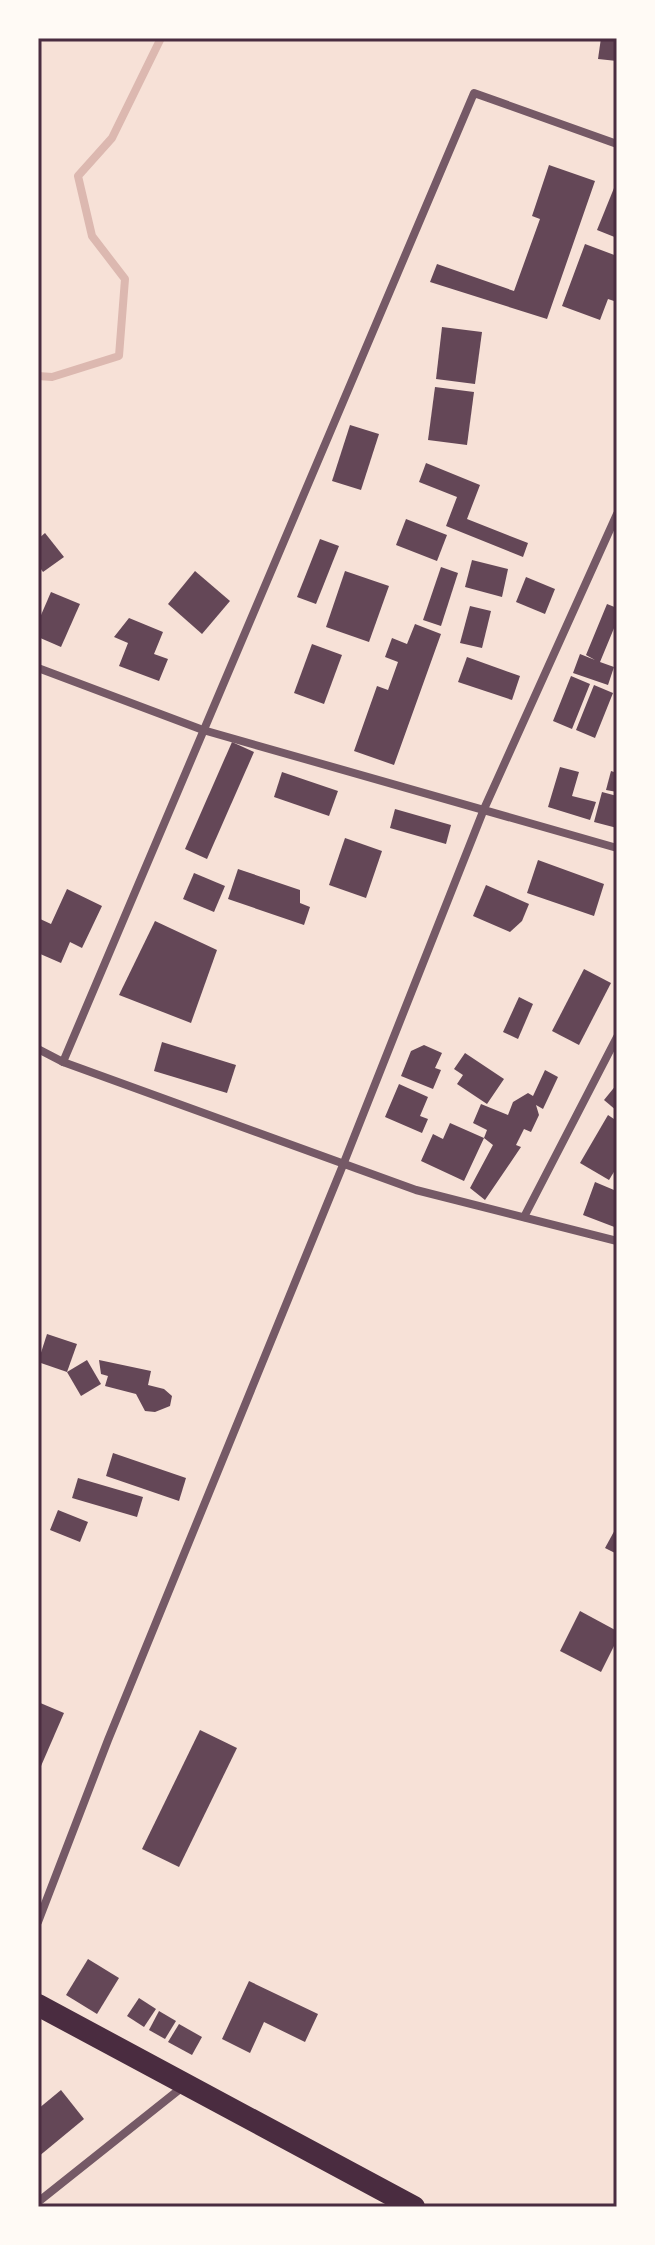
<svg xmlns="http://www.w3.org/2000/svg" width="655" height="2245" font-family="Bitter,serif">
<style>
.lines{fill:none;stroke-linecap:round;stroke-linejoin:round}
.stream{stroke:#dcb8b0;stroke-width:8}
.building{fill:#644757}
.minor{stroke:#755966;stroke-width:8}
.trunk{stroke:#4a2c40;stroke-width:22}
.neatline{fill:none;stroke:#4a2c40;stroke-width:3}
</style>
<rect width="100%" height="100%" fill="#f7e1d7"/>
<g class="lines">
<polyline class="stream" points="38,376 52,377 119,356 125,279 92,236 78,176 112,138 161,38"/>
</g>
<g class="building">
<polygon points="601,38 617,38 617,61 598,59"/>
<polygon points="549,165 595,181 547,319 430,282 437,264 514,291 540,219 532,216"/>
<polygon points="614,188 617,189 617,238 597,230"/>
<polygon points="585,244 617,256 617,302 608,299 600,320 562,306"/>
<polygon points="442,327 482,332 475,384 436,379"/>
<polygon points="435,387 474,392 467,445 428,440"/>
<polygon points="350,425 379,434 361,490 332,481"/>
<polygon points="426,463 480,485 467,519 528,543 523,557 446,526 457,497 419,482"/>
<polygon points="406,519 447,535 437,561 396,545"/>
<polygon points="45,533 64,557 43,572 38,565 38,539"/>
<polygon points="320,539 339,546 316,604 297,597"/>
<polygon points="472,560 508,569 502,597 465,587"/>
<polygon points="441,567 458,573 441,626 423,620"/>
<polygon points="195,571 230,601 202,634 168,604"/>
<polygon points="345,571 389,586 369,642 326,627"/>
<polygon points="526,577 555,589 545,614 516,602"/>
<polygon points="51,592 80,604 61,647 38,637 38,622"/>
<polygon points="607,604 617,608 617,621 600,662 614,667 608,685 573,673 580,654 595,660 586,655"/>
<polygon points="470,606 491,611 482,648 460,643"/>
<polygon points="129,618 163,632 154,654 168,659 159,681 119,666 128,643 114,637"/>
<polygon points="415,624 441,634 394,765 354,751 377,686 388,690 398,662 385,657 392,638 407,644"/>
<polygon points="312,644 342,655 324,704 294,693"/>
<polygon points="467,657 520,676 512,700 458,682"/>
<polygon points="571,676 590,684 572,729 553,721"/>
<polygon points="594,685 613,693 595,738 576,730"/>
<polygon points="232,742 254,752 207,859 185,849"/>
<polygon points="560,767 579,772 572,796 596,802 590,820 548,807"/>
<polygon points="611,771 617,773 617,792 606,790"/>
<polygon points="282,772 338,791 329,816 274,797"/>
<polygon points="602,792 617,796 614,810 617,810 617,828 594,822"/>
<polygon points="395,809 451,825 446,844 390,828"/>
<polygon points="345,838 382,851 366,898 329,885"/>
<polygon points="538,860 604,884 594,916 527,893"/>
<polygon points="238,869 300,890 300,903 310,907 304,925 228,899"/>
<polygon points="194,873 225,886 214,912 183,899"/>
<polygon points="486,885 529,904 522,921 510,932 473,916"/>
<polygon points="67,889 102,906 82,948 70,942 61,963 38,953 38,918 51,924"/>
<polygon points="155,921 217,950 191,1023 119,995"/>
<polygon points="584,969 611,983 579,1045 552,1031"/>
<polygon points="519,997 533,1004 518,1039 503,1032"/>
<polygon points="162,1042 236,1065 227,1093 154,1071"/>
<polygon points="424,1045 442,1053 435,1068 441,1070 433,1089 401,1076 411,1051"/>
<polygon points="465,1053 504,1079 487,1104 457,1084 463,1075 454,1069"/>
<polygon points="545,1070 558,1077 543,1109 536,1105 539,1115 531,1132 524,1129 516,1145 521,1147 485,1200 470,1188 493,1145 484,1138 487,1130 473,1123 481,1104 508,1115 513,1102 528,1093 533,1096"/>
<polygon points="399,1084 428,1097 420,1116 428,1119 422,1133 385,1117"/>
<polygon points="617,1084 617,1111 604,1100"/>
<polygon points="608,1115 617,1121 617,1167 609,1180 580,1163"/>
<polygon points="450,1123 484,1138 464,1181 421,1161 433,1134 443,1139"/>
<polygon points="595,1182 614,1190 617,1184 617,1228 583,1215"/>
<polygon points="47,1334 77,1344 67,1372 38,1362"/>
<polygon points="87,1360 101,1384 81,1396 67,1372"/>
<polygon points="99,1360 151,1371 148,1385 164,1389 172,1396 170,1406 155,1412 145,1411 136,1394 105,1386 108,1376 101,1374"/>
<polygon points="113,1453 186,1478 179,1501 106,1476"/>
<polygon points="78,1478 143,1497 137,1517 72,1498"/>
<polygon points="58,1510 88,1522 80,1542 50,1530"/>
<polygon points="617,1526 617,1554 605,1548"/>
<polygon points="580,1611 617,1631 617,1640 601,1672 560,1651"/>
<polygon points="38,1702 64,1713 38,1773"/>
<polygon points="200,1730 237,1748 179,1867 142,1849"/>
<polygon points="88,1959 119,1978 97,2014 66,1995"/>
<polygon points="249,1981 318,2014 305,2042 264,2022 250,2053 222,2039"/>
<polygon points="139,1998 156,2009 144,2027 127,2016"/>
<polygon points="159,2011 176,2021 165,2039 149,2030"/>
<polygon points="179,2024 202,2037 192,2055 168,2042"/>
<polygon points="61,2090 84,2119 38,2157 38,2109"/>
</g>
<g class="lines">
<g class="minor">
<polyline points="38,668 203,730 617,848"/>
<polyline points="38,1049 63,1062 416,1190 617,1241"/>
<polyline points="63,1062 474,93 617,144"/>
<polyline points="524,1217 617,1037"/>
<polyline points="38,1922 108,1740 343,1165 484,809 617,514"/>
<polyline points="38,2202 185,2085"/>
</g>
<polyline class="trunk" points="38,2005 414,2207"/>
</g>
<rect width="655" height="2245" fill="none" stroke="#fffaf5" stroke-width="80"/>
<rect x="40" y="40" width="575" height="2165" class="neatline"/>
</svg>
